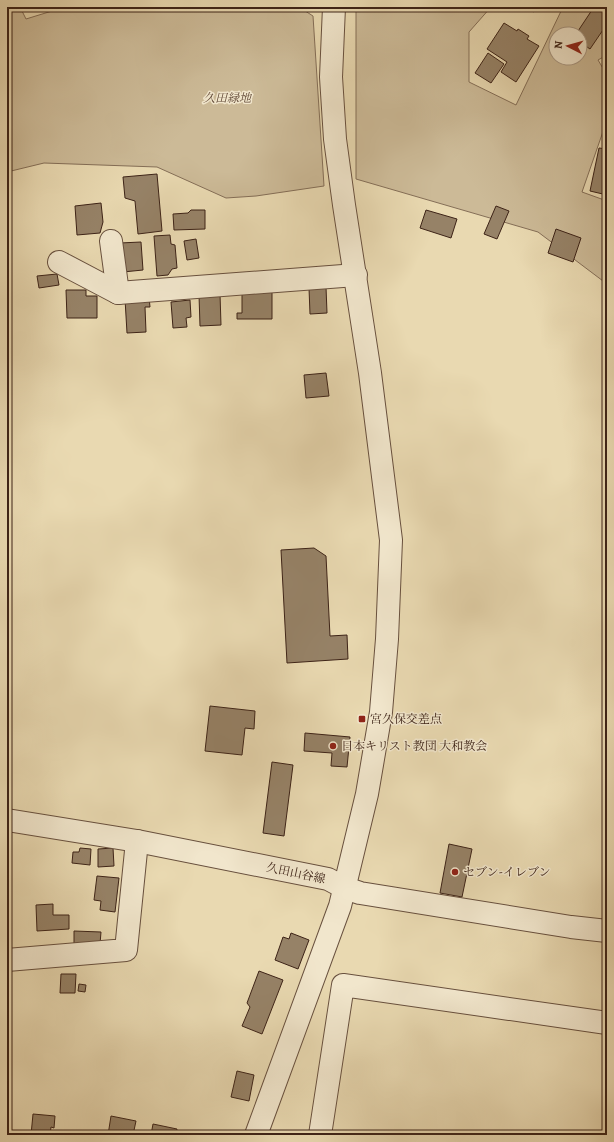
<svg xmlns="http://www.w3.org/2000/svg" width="614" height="1142" font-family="Alegreya,'Noto Serif JP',serif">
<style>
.green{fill:#ccba97;stroke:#846e57;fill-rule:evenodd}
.building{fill:#968267;stroke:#3d2317}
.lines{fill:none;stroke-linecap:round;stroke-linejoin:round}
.minor-casing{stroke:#68503e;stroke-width:24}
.minor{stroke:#f1e6cc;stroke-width:22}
.poi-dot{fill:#8f2418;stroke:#f1e6cc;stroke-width:1.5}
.labels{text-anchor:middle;stroke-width:3;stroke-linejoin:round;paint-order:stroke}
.park-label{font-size:12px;font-style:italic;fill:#614937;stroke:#f1e6cc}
.poi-label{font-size:12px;fill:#3d2317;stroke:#f1e6cc;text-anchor:start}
.street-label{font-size:12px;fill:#3d2317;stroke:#f1e6cc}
</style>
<rect width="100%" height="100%" fill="#e9d9b1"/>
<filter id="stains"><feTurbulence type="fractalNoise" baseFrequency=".005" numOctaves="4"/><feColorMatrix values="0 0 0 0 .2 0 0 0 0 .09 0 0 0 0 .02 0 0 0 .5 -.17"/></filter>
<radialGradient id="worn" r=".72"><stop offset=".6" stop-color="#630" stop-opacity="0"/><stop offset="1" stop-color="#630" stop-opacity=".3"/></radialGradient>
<g class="green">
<polygon points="7,7 20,7 26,19 65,7 299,7 313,16 324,186 256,196 226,198 157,167 44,163 7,172"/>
<path d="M356,7h135l-22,25v50l47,23 47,-98h44v48l-9,5 9,15v45l-25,72 25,9v83l-69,-52 -182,-53zM556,34h24v24h-24z"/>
</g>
<g class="building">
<polygon points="527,7 538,7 534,12"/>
<polygon points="594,7 604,7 607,9 607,24 590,49 580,42 580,34 576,34"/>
<polygon points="504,23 517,31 518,29 529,36 527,39 539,46 516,82 501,72 507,62 487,49"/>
<polygon points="488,53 504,64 491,83 475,73"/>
<polygon points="599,148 607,149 607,195 590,191"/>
<polygon points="157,174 162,231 138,234 135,201 125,198 123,177"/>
<polygon points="101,203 103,222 100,233 77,235 75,206"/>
<polygon points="496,206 509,211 497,239 484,234"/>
<polygon points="191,210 205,210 205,229 174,230 173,214 188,213"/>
<polygon points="426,210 457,219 451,238 420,228"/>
<polygon points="556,229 581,238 573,262 548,253"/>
<polygon points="170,235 171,244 175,245 177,268 172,269 168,275 157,276 154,236"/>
<polygon points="196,239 199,258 187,260 184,241"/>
<polygon points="141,242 143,270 123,272 120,243"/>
<polygon points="57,274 59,285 39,288 37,276"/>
<polygon points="326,287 327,313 310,314 309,288"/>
<polygon points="66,290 86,290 86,296 97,296 97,318 67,318"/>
<polygon points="242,290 272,290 272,319 237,319 237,313 242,313"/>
<polygon points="220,294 221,325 200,326 199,295"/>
<polygon points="149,297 150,307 145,307 146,332 127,333 125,299"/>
<polygon points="190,300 191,317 186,318 187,327 173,328 171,302"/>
<polygon points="326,373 329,396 306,398 304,375"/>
<polygon points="314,548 326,556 330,636 347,635 348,659 287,663 281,550"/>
<polygon points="210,706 255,711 254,729 245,728 242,755 205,751"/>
<polygon points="305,733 350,737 347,767 331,766 332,753 304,751"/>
<polygon points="272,762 293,765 284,836 263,833"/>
<polygon points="449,844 472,849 462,897 440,893"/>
<polygon points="80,848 91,849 90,865 72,863 73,852 79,852"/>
<polygon points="113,848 114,866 98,867 98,849"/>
<polygon points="97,876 119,878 115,912 100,910 101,901 94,900"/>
<polygon points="53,904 53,915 69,915 69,929 37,931 36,905"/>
<polygon points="74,931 101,932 100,944 74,944"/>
<polygon points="291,933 309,940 298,969 275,960 283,937 289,939"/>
<polygon points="259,971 283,980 262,1034 242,1026 250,1007 247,1003"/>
<polygon points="61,974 76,974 75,993 60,993"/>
<polygon points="79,984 86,985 85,992 78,991"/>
<polygon points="237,1071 254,1075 249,1101 231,1097"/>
<polygon points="33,1114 55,1116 54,1128 51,1127 50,1135 31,1135"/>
<polygon points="111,1116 136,1121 133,1135 108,1135"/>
<polygon points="153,1124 177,1129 176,1135 151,1135"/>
</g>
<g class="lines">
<defs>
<g id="minor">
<polyline points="111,241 118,293"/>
<polyline points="59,262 118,293 356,275"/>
<polyline points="7,820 137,841 328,879 345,888 360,893 571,927 607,931"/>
<polyline points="7,960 126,950 137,841"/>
<polyline points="256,1135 340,906 367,794 381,712 387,639 391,540 370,373 344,205 335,139 331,77 334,7"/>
<polyline points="320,1135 343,985 607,1023"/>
</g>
</defs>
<use href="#minor" class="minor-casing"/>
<use href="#minor" class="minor"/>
</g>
<g class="poi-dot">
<rect x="358" y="715" width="8" height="8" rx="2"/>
<circle cx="333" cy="746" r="4"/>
<circle cx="455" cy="872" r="4"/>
</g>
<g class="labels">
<g class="park-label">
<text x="227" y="102">久田緑地</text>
</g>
<g class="poi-label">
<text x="370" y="723">宮久保交差点</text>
<text x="341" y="750">日本キリスト教団 大和教会</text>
<text x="463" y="876">セブン-イレブン</text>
</g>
<g class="street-label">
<text transform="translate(296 873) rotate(12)" y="4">久田山谷線</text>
</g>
</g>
<rect width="614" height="1142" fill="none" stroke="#e9d9b1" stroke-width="24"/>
<rect x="8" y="8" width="598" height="1126" fill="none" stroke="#3d2317" stroke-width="2"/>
<rect x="12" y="12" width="590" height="1118" fill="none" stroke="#3d2317"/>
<g transform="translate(568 46) rotate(276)"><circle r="19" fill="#f1e6cc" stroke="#a99884"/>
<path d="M0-3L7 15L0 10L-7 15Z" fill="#8f2418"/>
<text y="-6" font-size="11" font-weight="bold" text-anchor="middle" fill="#3d2317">N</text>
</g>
<rect width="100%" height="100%" filter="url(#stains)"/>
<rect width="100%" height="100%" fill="url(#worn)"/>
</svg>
